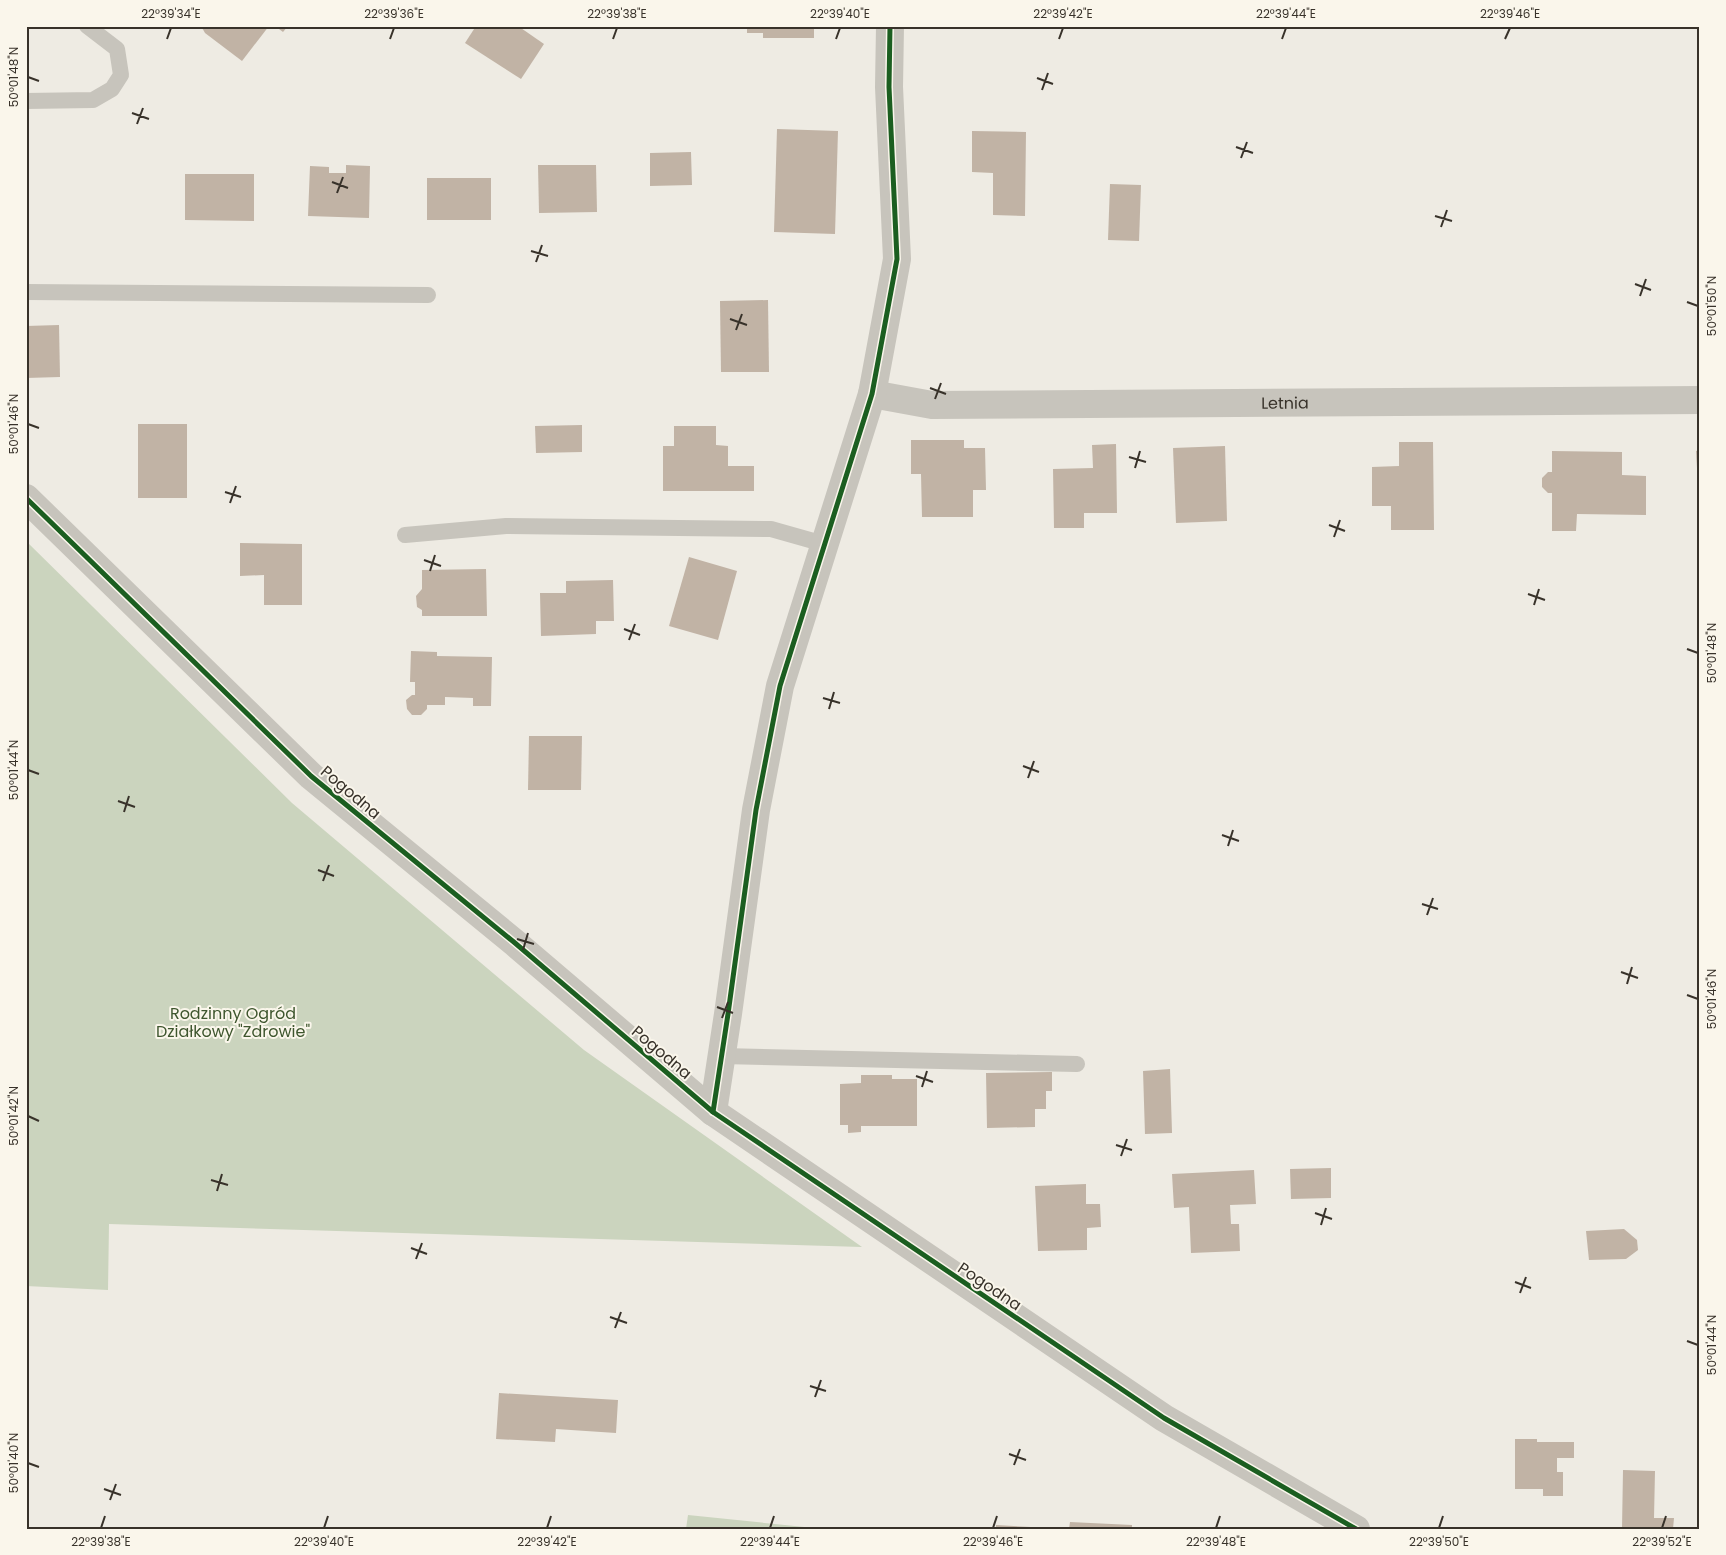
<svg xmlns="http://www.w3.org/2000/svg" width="1726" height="1555" font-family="Poppins,sans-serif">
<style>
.green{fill:#cbd4be}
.building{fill:#c1b3a5}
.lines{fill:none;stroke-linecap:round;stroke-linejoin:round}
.service{stroke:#c7c4bc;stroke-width:16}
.minor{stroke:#c7c4bc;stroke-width:28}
.cycleway-casing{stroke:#faf6eb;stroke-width:8}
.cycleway{stroke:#1b5e20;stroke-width:5}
.ticks{fill:none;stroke:#38322a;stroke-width:2}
.labels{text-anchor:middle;stroke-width:4;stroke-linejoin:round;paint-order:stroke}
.street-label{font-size:16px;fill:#38322a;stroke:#faf6eb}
.park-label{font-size:16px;fill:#3e562e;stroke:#faf6eb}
.neatline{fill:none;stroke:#38322a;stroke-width:2}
.ticks-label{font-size:12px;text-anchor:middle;fill:#38322a}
</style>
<rect width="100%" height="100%" fill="#eeebe3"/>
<g class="green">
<polygon points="26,541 292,803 584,1050 862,1247 109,1224 108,1290 26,1286"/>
<polygon points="688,1515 814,1528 813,1529 686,1529"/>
</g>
<g class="building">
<polygon points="201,26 269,26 242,61 205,33"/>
<polygon points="275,26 288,26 283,32"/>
<polygon points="476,26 518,26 544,44 521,79 465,43"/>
<polygon points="747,26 814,26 814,38 763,38 763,33 747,33"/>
<polygon points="777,129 838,131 835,234 774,232"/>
<polygon points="972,131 1026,132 1025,216 993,215 993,173 972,172"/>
<polygon points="691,152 692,185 650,186 650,153"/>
<polygon points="346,165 370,166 369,218 308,216 310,166 329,167 329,173 346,173"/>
<polygon points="538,165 596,165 597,212 539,213"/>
<polygon points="185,174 254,174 254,221 185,220"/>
<rect x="427" y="178" width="64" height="42"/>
<polygon points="1110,184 1141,185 1139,241 1108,240"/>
<polygon points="768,300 769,372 721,372 720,301"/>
<polygon points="59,325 60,377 26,378 26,326"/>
<rect x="138" y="424" width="49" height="74"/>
<polygon points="582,425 582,452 536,453 535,426"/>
<polygon points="674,426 716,426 716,445 728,446 728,466 754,466 754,491 663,491 663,446 674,446"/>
<polygon points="911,440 964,440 964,448 985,448 986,490 973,490 973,517 922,517 921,474 911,474"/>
<polygon points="1399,442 1433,442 1434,530 1391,530 1391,506 1372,506 1372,467 1399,466"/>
<polygon points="1116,444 1117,513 1084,513 1084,528 1054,528 1053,469 1093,468 1092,445"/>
<polygon points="1225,446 1227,521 1176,523 1173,448"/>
<polygon points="1700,450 1700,486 1698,486 1696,451"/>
<polygon points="1552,451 1622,452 1622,475 1646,476 1646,515 1577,514 1576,531 1552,531 1552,493 1548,493 1542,487 1542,478 1548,472 1552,472"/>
<polygon points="240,543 302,544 302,605 264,605 264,575 240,576"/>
<polygon points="689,557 737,571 718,640 669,626"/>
<polygon points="486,569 487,616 422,616 422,610 417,607 416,596 422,589 422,570"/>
<polygon points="613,580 614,621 596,621 596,634 541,636 540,593 566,593 566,581"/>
<polygon points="411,651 437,652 437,656 492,657 491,706 473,706 473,698 445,697 445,705 427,705 427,709 421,715 412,715 407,709 406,700 412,695 415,695 415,682 410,682"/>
<polygon points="529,736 582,736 581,790 528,790"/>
<polygon points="1170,1069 1172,1133 1145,1134 1143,1071"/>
<polygon points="1052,1072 1052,1091 1046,1091 1046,1109 1035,1109 1035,1127 987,1128 986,1073"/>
<polygon points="861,1075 892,1075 892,1079 917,1079 917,1126 861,1126 861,1132 848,1133 848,1125 840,1125 840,1084 861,1083"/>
<polygon points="1331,1168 1331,1198 1291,1199 1290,1169"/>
<polygon points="1254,1170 1256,1204 1230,1205 1231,1224 1239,1224 1240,1251 1191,1253 1189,1207 1174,1208 1172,1174"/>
<polygon points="1086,1184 1086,1204 1100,1204 1101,1227 1087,1228 1087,1250 1038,1251 1035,1186"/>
<polygon points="1624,1229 1637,1240 1638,1250 1626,1259 1589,1260 1586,1231"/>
<polygon points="499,1393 618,1400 616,1433 556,1429 555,1442 496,1439"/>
<polygon points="1515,1439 1537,1439 1537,1442 1574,1442 1574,1458 1557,1458 1557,1472 1563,1472 1563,1496 1543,1496 1543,1489 1515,1489"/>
<polygon points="1623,1470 1655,1471 1654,1518 1674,1518 1673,1529 1622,1529"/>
<polygon points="1070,1522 1132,1525 1132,1529 1069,1529"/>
<polygon points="996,1525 1031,1527 1031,1529 996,1529"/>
</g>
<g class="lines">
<g class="service">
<polyline points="26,101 93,100 112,89 121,75 117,49 87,26"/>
<polyline points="26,292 428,295"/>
<polyline points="405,535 506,526 771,529 824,544"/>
<polyline points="722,1056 1077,1064"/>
</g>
<g class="minor">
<path id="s1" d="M872,394l60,11 768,-5"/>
<polyline points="26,498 311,776 515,943 713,1112 1164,1418 1356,1529"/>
<polyline points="713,1112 728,1014 756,810 780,686 872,394 897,259 889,87 890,26"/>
</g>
<defs>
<g id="cycleway">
<polyline points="26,498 311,776 515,943 713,1112 1164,1418 1356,1529"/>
<polyline points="713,1112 728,1014 756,810 780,686 872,394 897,259 889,87 890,26"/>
</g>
</defs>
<use href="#cycleway" class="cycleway-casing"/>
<use href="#cycleway" class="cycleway"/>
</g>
<path class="ticks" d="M167,39l4,-11M390,39l4,-11M613,39l4,-11M836,39l4,-11M1059,39l4,-11M1282,39l4,-11M1505,39l5,-11M28,77l11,4M1037,78l16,6M1042,90l6,-17M132,113l17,6M137,124l6,-16M1236,147l17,6M1241,158l6,-16M332,182l16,6M337,193l6,-16M1435,216l17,5M1441,227l6,-17M531,251l17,5M536,262l6,-17M1635,284l16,6M1640,296l6,-17M1687,302l11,4M730,319l17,6M736,330l6,-16M930,388l16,6M935,399l6,-16M28,424l11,4M1129,457l17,5M1135,468l5,-17M225,492l16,5M230,503l6,-17M1329,525l16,6M1334,537l6,-17M424,560l17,6M430,571l5,-16M1528,594l17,6M1534,605l5,-16M624,629l16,6M629,640l6,-16M1687,649l11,4M823,698l17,5M829,709l5,-17M1023,766l16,6M28,770l11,4M1028,778l6,-17M118,801l17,6M124,812l5,-16M1222,835l17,6M1228,846l5,-16M318,870l16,6M323,881l6,-16M1422,904l16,5M1427,915l6,-17M517,939l17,5M523,950l5,-17M1621,972l17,6M1627,984l5,-17M1687,995l11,4M717,1007l16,6M722,1018l6,-16M916,1076l17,6M922,1087l5,-16M28,1116l11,5M1116,1145l16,5M1121,1156l6,-17M211,1180l17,5M217,1191l5,-17M1315,1213l17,6M1321,1225l5,-17M411,1248l16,6M416,1259l6,-16M1515,1282l16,6M1520,1293l6,-16M610,1317l17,6M615,1328l6,-16M1687,1341l11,4M810,1386l16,5M815,1397l6,-17M1009,1454l17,6M28,1463l11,4M1014,1465l6,-16M104,1489l17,6M110,1500l6,-16M101,1528l4,-12M324,1528l4,-12M547,1528l4,-12M770,1528l4,-12M993,1528l4,-12M1216,1528l4,-12M1439,1528l4,-12M1662,1528l4,-12"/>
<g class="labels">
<g class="street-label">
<text dy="6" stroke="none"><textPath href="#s1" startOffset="414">Letnia</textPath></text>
<text transform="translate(351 792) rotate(40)" y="6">Pogodna</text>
<text transform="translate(662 1052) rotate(40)" y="6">Pogodna</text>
<text transform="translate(990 1286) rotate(34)" y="6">Pogodna</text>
</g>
<g class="park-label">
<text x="233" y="1019">Rodzinny Ogród<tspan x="233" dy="18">Działkowy "Zdrowie"</tspan></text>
</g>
</g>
<rect width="1726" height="1555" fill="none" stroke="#faf6eb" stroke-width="55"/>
<rect x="28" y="28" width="1670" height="1500" class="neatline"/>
<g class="ticks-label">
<text x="171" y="18">22°39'34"E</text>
<text x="394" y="18">22°39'36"E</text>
<text x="617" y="18">22°39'38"E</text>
<text x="840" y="18">22°39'40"E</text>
<text x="1063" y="18">22°39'42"E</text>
<text x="1286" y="18">22°39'44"E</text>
<text x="1510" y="18">22°39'46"E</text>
<text transform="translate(14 77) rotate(-90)" y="4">50°01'48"N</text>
<text transform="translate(1712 306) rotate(-90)" y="4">50°01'50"N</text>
<text transform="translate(14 424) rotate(-90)" y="4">50°01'46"N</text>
<text transform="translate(1712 653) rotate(-90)" y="4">50°01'48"N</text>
<text transform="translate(14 770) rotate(-90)" y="4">50°01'44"N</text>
<text transform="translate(1712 999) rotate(-90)" y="4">50°01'46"N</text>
<text transform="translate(14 1116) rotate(-90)" y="4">50°01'42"N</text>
<text transform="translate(1712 1345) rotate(-90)" y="4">50°01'44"N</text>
<text transform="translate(14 1463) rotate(-90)" y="4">50°01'40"N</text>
<text x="101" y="1546">22°39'38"E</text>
<text x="324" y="1546">22°39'40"E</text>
<text x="547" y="1546">22°39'42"E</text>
<text x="770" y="1546">22°39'44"E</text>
<text x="993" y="1546">22°39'46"E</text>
<text x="1216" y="1546">22°39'48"E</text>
<text x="1439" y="1546">22°39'50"E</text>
<text x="1662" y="1546">22°39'52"E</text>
</g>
</svg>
